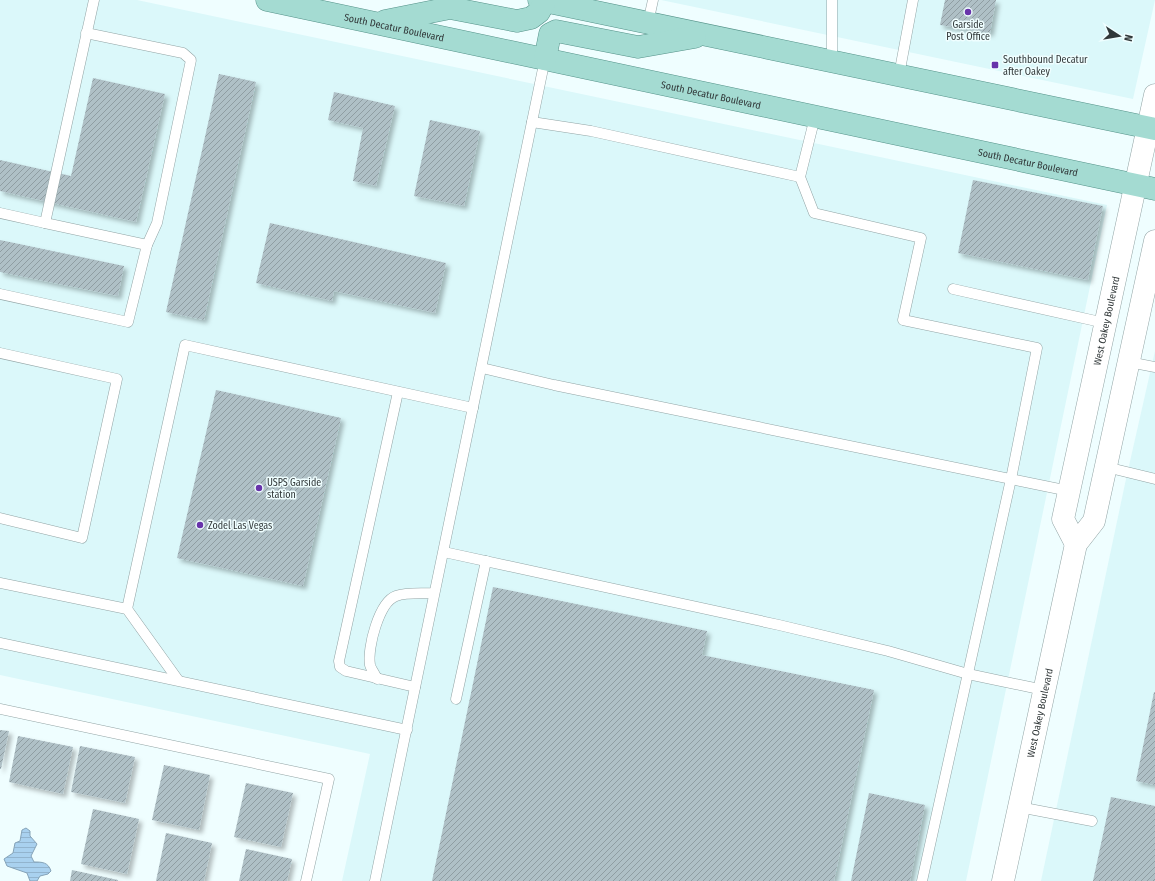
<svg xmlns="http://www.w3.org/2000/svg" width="1155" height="881" font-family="'Fira Sans Condensed',sans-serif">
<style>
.built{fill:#dbf8fa}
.water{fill:url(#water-rules);stroke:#85a3b8}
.building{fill:url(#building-hatch);filter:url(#shadow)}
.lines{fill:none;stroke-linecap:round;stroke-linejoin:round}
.service-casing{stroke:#92a4a5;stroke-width:11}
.secondary-casing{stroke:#92a4a5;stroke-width:23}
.primary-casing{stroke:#559289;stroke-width:23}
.service{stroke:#fff;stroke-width:10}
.secondary{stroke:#fff;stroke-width:22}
.primary{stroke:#a4dbd2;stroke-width:22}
.poi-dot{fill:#6833aa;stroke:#effeff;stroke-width:1.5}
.labels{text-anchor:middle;stroke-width:3;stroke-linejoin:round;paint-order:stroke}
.poi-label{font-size:10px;fill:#313839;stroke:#effeff;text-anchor:start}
.street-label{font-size:10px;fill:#313839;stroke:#effeff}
</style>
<defs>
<pattern id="water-rules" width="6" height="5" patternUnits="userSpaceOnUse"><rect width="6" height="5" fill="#a9d1ef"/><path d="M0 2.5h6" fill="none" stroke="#92b4ce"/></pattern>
<pattern id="building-hatch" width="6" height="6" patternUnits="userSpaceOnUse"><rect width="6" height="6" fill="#afc0c6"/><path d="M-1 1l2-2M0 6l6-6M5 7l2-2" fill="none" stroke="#8f9da2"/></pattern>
<filter id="shadow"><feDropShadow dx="3.5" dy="3.5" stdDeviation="2" flood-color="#0004"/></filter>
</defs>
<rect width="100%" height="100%" fill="#effeff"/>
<g class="built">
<polygon points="0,0 137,0 1107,205 966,881 342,881 370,754 0,675"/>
<polygon points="661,0 1155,0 1133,99"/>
<polygon points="1155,351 1155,881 1041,881 1126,479"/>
</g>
<path class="water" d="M26,828l4,3v5l7,8 -6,12 3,6c8,0 14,0 17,9l-3,3 -8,2 -3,5h-7l-3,-8 -20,-7 -3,-7 9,-6 2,-10 5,-2 2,-11z"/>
<g class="building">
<polygon points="945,0 996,0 990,33 940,25"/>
<polygon points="219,74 256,82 204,320 166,312"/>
<polygon points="93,78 165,94 136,222 0,191 0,160 71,176"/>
<polygon points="334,92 395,106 376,186 353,181 363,128 328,120"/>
<polygon points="430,120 480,131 464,206 414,196"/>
<polygon points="973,180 1103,206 1088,280 958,253"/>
<polygon points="270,223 446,263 435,313 334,291 332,301 256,283"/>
<polygon points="0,240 124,266 118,296 0,272"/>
<polygon points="216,390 341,418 303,586 177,558"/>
<polygon points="493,587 707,631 702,655 874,690 834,881 432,881"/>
<polygon points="1154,692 1155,692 1155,785 1136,781"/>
<polygon points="0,730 9,731 1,769 0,769"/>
<polygon points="18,736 73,747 63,794 9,782"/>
<polygon points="80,746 135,757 125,803 71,792"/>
<polygon points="164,765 210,775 199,830 152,820"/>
<polygon points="246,783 293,793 281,847 234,837"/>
<polygon points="869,793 925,805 910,881 851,881"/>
<polygon points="1111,797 1155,806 1155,881 1093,881"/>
<polygon points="93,809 139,819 127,874 81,864"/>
<polygon points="166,833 212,843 204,881 156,881"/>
<polygon points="246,849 292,859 287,881 239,881"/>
<polygon points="72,870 118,880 118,881 70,881"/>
</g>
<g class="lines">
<defs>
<g id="service">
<polyline points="648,23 653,0"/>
<polyline points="86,33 183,53 191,60 157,223 147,245"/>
<polyline points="832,61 832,0"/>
<polyline points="899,75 913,0"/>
<polyline points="815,117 800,177 814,213 921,238 903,320 1037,348 1011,479 922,881"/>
<polyline points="532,122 591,131 800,177"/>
<polyline points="0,213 45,223"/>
<polyline points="953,289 1105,323"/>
<polyline points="0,294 128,322 147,245 45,223 94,0"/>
<polyline points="0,353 117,379 82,538 0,518"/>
<polyline points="1129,362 1155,367"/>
<polyline points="482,368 554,385 1069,491"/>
<polyline points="398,392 339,661 340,667 346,671 415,687"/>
<polyline points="1106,467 1155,479"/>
<polyline points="444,552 779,625 888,651 968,674 1044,690"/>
<polyline points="0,583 127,609 178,680"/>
<polyline points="127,609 185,345 473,408"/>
<polyline points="0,643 407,730"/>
<path d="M377,679c-2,-5 -6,-10 -7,-14 -3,-17 9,-63 26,-69 11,-4 26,-2 38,-3"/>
<polyline points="456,699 486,561"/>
<polyline points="0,709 329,779 306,881"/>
<polyline points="1019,807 1092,821"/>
<polyline points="375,881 545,59"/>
</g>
<g id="secondary">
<path id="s1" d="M1076,544l-13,-25 92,-424"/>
<path id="s2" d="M1003,881l73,-337 18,-23 61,-280"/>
</g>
<g id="primary">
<path id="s3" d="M267,0l888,189"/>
<polyline points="539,0 1155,129"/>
<polyline points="385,21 450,8 517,21 531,18 539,12 545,1"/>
<polyline points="545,59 550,34 556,31 638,47 695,37"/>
</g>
</defs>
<use href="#service" class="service-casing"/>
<use href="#secondary" class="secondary-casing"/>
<use href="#primary" class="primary-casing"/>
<use href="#service" class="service"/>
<use href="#secondary" class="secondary"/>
<use href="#primary" class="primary"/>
</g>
<g class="poi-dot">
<circle cx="968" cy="12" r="4"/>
<rect x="991" y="61" width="8" height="8" rx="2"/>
<circle cx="259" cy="488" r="4"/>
<circle cx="200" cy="525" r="4"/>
</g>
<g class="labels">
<g class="poi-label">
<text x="968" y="28" text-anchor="middle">Garside<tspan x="968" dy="12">Post Office</tspan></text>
<text x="1003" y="63">Southbound Decatur<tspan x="1003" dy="12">after Oakey</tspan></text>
<text x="267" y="486">USPS Garside<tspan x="267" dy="12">station</tspan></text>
<text x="208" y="529">Zodel Las Vegas</text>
</g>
<g class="street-label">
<text dy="4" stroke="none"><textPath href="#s3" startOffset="130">South Decatur Boulevard</textPath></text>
<text dy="4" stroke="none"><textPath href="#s3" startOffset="454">South Decatur Boulevard</textPath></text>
<text dy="4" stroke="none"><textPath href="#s3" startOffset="778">South Decatur Boulevard</textPath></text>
<text dy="4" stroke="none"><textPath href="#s1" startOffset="231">West Oakey Boulevard</textPath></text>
<text dy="4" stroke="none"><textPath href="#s2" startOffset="172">West Oakey Boulevard</textPath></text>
</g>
</g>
<g transform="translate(1119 36) rotate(102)" stroke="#effeff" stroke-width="3" paint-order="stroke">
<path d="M0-3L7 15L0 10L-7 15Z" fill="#313839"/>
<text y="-6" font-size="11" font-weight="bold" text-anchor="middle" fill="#313839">N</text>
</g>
</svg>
